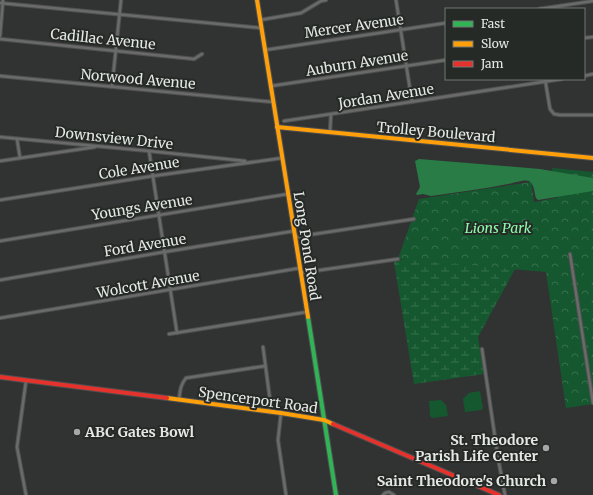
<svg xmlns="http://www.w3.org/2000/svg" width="593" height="495" font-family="Merriweather,serif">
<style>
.wetland{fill:url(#wetland-marsh)}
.park{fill:url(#park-crowns)}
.pitch{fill:#15582f}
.water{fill:#297c46}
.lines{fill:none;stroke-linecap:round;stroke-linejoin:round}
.street-casing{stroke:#4e504f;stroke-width:4.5}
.fast-casing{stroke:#4e504f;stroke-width:6}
.slow-casing{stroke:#4e504f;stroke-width:6}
.jam-casing{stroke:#4e504f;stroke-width:6}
.street{stroke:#696a69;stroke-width:2.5}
.fast{stroke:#30b455;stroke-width:4}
.slow{stroke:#ff9f0a;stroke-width:4}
.jam{stroke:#e5322d;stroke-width:4}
.poi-dot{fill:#a5a8a6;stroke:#262a27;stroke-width:1.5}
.labels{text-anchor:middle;stroke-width:4;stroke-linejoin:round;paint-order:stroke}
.street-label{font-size:14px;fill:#e4e7e4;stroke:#262a27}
.park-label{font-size:14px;font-style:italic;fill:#8afcaa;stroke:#262a27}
.poi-label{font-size:14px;font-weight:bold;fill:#e4e7e4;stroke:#262a27;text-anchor:end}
</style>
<defs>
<pattern id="wetland-marsh" width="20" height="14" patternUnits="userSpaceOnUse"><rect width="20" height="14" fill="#15582f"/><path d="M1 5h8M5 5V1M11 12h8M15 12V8" fill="none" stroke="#37704d"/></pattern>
<pattern id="park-crowns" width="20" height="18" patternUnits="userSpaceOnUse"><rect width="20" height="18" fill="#15582f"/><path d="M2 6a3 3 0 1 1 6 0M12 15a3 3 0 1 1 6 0" fill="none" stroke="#37704d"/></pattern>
</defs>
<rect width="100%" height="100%" fill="#313332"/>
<polygon class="wetland" points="404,259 515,269 478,337 484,374 414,384 394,262"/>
<polygon class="park" points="552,168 593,172 593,404 566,408 546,272 398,259 419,199 531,182 534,202 557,198"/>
<g class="pitch">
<path d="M499,221c9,0 14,3 20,9l-15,18h-2l-19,-13c4,-7 8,-12 16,-14z"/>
<polygon points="593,258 593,282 586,283 582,260"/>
<polygon points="480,391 483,408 481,410 465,412 463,399 469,393"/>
<polygon points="441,400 446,405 448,416 432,418 430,416 429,401"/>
</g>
<path class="water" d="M419,159l121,10 53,9v13l-55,9 -2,-2c-2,-5 -1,-13 -7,-17 -4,-2 -16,2 -21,3 -25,5 -51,8 -77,12l-8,-2 -6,1 -1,-1 4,-7 -5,-26z"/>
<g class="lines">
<defs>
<g id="street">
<polyline points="396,0 412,102"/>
<polyline points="0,3 261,28"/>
<polyline points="539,9 593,1"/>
<polyline points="260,20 301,13 321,1 326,0"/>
<polyline points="0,36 3,0"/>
<polyline points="584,38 593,37"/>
<polyline points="0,39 194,59 202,54"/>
<polyline points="265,50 446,23"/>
<polyline points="0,76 273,102"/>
<polyline points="584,76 593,74"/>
<polyline points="545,79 550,109 554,114 560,115 593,115"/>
<polyline points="271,86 446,60"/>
<polyline points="112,87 121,0"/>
<polyline points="284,121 331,114 562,79"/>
<polyline points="330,132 331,114"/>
<polyline points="0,137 149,151 245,161"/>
<polyline points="17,139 20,158"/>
<polyline points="149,151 177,333"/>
<polyline points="0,161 95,147"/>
<polyline points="0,200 153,176 282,158"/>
<polyline points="295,237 414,219"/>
<polyline points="0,241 288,194"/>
<polyline points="570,254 593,403"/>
<polyline points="300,273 398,259"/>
<polyline points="0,280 164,252 294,231"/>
<polyline points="0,318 300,268"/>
<polyline points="169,334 307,312"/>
<polyline points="263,347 270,400 269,412"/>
<polyline points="482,349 498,458 505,495"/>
<path d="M179,400c1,-8 1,-15 7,-22l79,-12"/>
<polyline points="281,413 278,440 286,495"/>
<polyline points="26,495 17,447 26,381"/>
<polyline points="383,495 385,493 389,492 394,495"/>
</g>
<polyline id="fast" points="308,317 336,495"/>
<g id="slow">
<polyline points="257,0 308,317"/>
<polyline points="277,127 593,158"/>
<polyline points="167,398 281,413 324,420 333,424"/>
</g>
<g id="jam">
<polyline points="0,377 167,398"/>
<polyline points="333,424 499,495"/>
</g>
</defs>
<use href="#street" class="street-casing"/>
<use href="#fast" class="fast-casing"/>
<use href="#slow" class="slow-casing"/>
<use href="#jam" class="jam-casing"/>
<use href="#street" class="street"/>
<use href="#fast" class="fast"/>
<use href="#slow" class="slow"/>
<use href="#jam" class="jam"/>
</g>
<g class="poi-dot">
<circle cx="77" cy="432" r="4"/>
<circle cx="546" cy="448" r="4"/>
<circle cx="554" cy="481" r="4"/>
</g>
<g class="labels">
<g class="street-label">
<text transform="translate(354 26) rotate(-8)" y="5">Mercer Avenue</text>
<text transform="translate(103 39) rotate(6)" y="5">Cadillac Avenue</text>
<text transform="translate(357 63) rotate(-9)" y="5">Auburn Avenue</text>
<text transform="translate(138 79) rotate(5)" y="5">Norwood Avenue</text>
<text transform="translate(386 96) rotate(-9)" y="5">Jordan Avenue</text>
<text transform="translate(436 132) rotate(5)" y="5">Trolley Boulevard</text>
<text transform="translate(114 138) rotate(6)" y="5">Downsview Drive</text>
<text transform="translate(139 168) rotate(-9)" y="5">Cole Avenue</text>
<text transform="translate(142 207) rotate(-9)" y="5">Youngs Avenue</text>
<text transform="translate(145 245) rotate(-9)" y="5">Ford Avenue</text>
<text transform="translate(307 246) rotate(81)" y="5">Long Pond Road</text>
<text transform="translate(148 284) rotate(-10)" y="5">Wolcott Avenue</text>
<text transform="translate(258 400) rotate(8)" y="5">Spencerport Road</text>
</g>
<g class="park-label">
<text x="498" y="233">Lions Park</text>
</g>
<g class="poi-label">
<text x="85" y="437" text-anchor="start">ABC Gates Bowl</text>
<text x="538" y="445">St. Theodore<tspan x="538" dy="16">Parish Life Center</tspan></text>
<text x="546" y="486">Saint Theodore's Church</text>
</g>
</g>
<rect x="445" y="8" width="140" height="72" fill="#262a27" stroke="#727673"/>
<rect x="453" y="21" width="20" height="6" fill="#30b455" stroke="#727673"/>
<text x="481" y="28" font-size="12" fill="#e4e7e4">Fast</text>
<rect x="453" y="41" width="20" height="6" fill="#ff9f0a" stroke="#727673"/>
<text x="481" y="48" font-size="12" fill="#e4e7e4">Slow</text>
<rect x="453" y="61" width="20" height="6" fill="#e5322d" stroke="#727673"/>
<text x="481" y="68" font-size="12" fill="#e4e7e4">Jam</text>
</svg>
